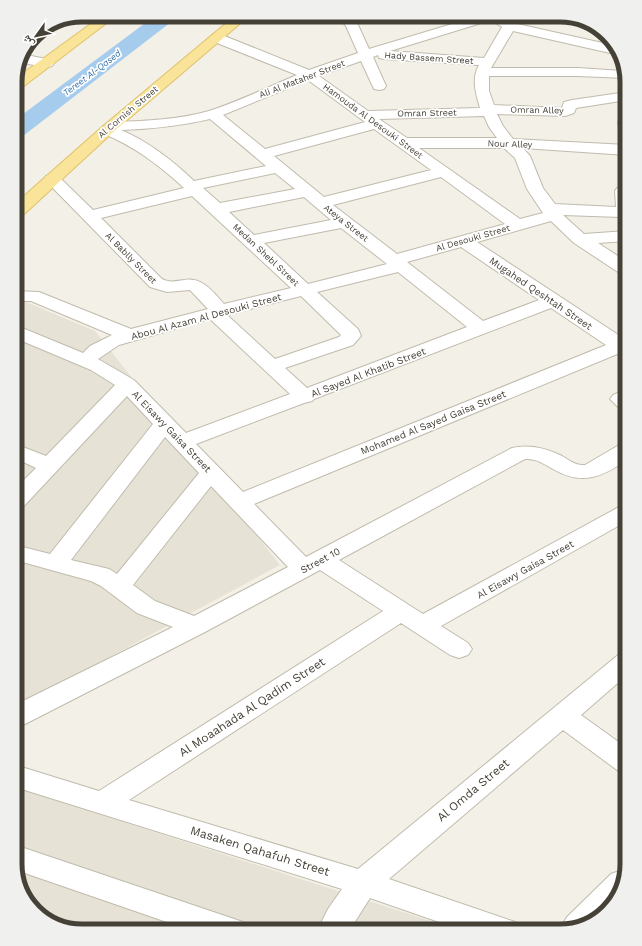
<svg xmlns="http://www.w3.org/2000/svg" width="642" height="946" font-family="'Work Sans','Noto Naskh Arabic',sans-serif">
<style>
.residential{fill:#e7e2d6}
.lines{fill:none;stroke-linecap:round;stroke-linejoin:round}
.canal{fill:#a6cced;fill-rule:evenodd}
.minor-casing{stroke:#c1bbad;stroke-width:2}
.major-casing{stroke:#dfc36a;stroke-width:2}
.minor{fill:#fff;fill-rule:evenodd}
.major{fill:#fae49a;fill-rule:evenodd}
.labels{text-anchor:middle;stroke-width:3.5;stroke-linejoin:round;paint-order:stroke}
.far-street-label{font-size:9px;fill:#464137;stroke:#fff}
.far-water-label{font-size:9px;font-style:italic;fill:#3473ad;stroke:#fff}
.street-label{font-size:10px;fill:#464137;stroke:#fff}
.near-street-label{font-size:12px;fill:#464137;stroke:#fff}
.rim{fill:none;stroke:#464137;stroke-width:5}
</style>
<rect width="100%" height="100%" fill="#f3f0e7"/>
<g class="residential">
<polygon points="21,300 95,331 280,565 15,708 15,304"/>
<polygon points="15,787 462,931 78,931 45,920 24,897 15,864"/>
</g>
<g class="lines">
<polygon class="canal" points="156,15 178,15 175,19 23,136 15,138 15,120"/>
<defs>
<g id="minor">
<path d="M337,15h13l8,10 11,24 113,-34h19l-1,1 13,7 103,23 2,3 1,6 -106,-24 -22,37h87l45,3 3,7 -48,-2h-89v15l5,14 68,3 2,-6 8,-2 55,-8v8l-51,8 -2,5 -9,3 -68,-2 6,12 10,13 114,6v10l-104,-7 7,8 13,32 12,16 61,3 -1,-16 2,-3 10,-1v28l-6,2 -58,-2 21,19 43,-3v10l-29,2 29,19v13l-6,-1 -47,-31 -23,-22 -74,21 146,96 4,-1v13l-373,154 52,53 206,-109c18,-4 34,0 50,8 7,4 14,10 23,9l34,-20 8,-1v16c-25,17 -45,26 -74,9 -9,-5 -17,-11 -28,-10l-186,101 84,54 196,-107 8,-2v16l-186,105 27,17 4,6 -4,6 -9,3 -9,-3 -49,-32 -272,177 229,69 260,-214 9,-3v23l-46,40 46,33v26l-10,-4 -54,-40 -174,149 126,43 5,9h-55l-95,-33 -21,33h-32l11,-22 14,-20 -327,-102v-22l84,26 284,-180 -63,-41 -115,62 -180,92 -10,3v-22l158,-78 -36,-14 -36,-27 -10,-5 -76,-21v-15l35,9 103,-130 -26,-28 -104,111 -8,2v-20l21,-21 -21,-10v-14l31,12 69,-71 -24,-15 -76,-32v-13l68,28 7,-7 22,-11 -81,-34h-16v-10l24,1 92,37 77,-20 -18,-19 -23,2 -17,-5 -106,-108 2,-3 6,-2 6,2 35,34 91,-22c-25,-23 -50,-42 -82,-55l-2,-3c3,-4 6,-7 11,-8 32,-1 66,-2 98,-11 30,-10 59,-24 88,-36l-85,-34 -1,-3 1,-3h10l87,35 49,-17 -12,-27zM491,20l11,7 -18,31 -94,-7zM378,55l1,3 5,1 95,6c-8,14 -3,29 1,43l-112,3 -49,-35 42,-15 13,28 5,1 5,-1 2,-3 -13,-29zM308,80l57,42 -100,27 -42,-34zM484,116l5,11 8,11h-90l-28,-19zM210,119l56,47 -72,15c-22,-21 -45,-39 -73,-51 30,-1 59,-4 89,-11zM374,129l57,41 -107,27 -50,-41zM419,148h85l11,10 12,31 16,24 -23,6zM275,173l20,16 -75,14 -17,-15zM441,177l64,47 -108,30 -64,-49zM192,196l99,92 -67,16c-11,-12 -21,-27 -40,-24 -8,1 -14,3 -22,-1l-61,-61zM304,197l27,23 -77,15 -25,-23zM341,228l46,36 -79,20 -44,-41zM461,247l78,53 -56,21 -76,-59zM398,272l69,55 -160,61 -22,-20 68,-23 8,-9 -3,-7 -41,-37zM301,296l40,39 -2,2 -64,22 -48,-44zM551,308l55,37 -363,147 -47,-48 108,-41 8,-2 2,-2zM210,319l80,75 -104,39 -52,-53 -36,-21 21,-14zM165,437l34,36 -82,101 -8,-5 -38,-9zM211,486l77,81 -94,49 -39,-15 -22,-16z"/>
<polygon points="26,55 52,60 54,63 52,66 47,67 22,63"/>
<polygon points="627,117 627,138 622,137 620,134 618,122 620,119"/>
<polygon points="627,389 627,411 620,409 610,399 613,395"/>
<polygon points="15,845 243,922 248,931 193,931 16,870"/>
<polygon points="622,870 625,871 618,898 593,922 564,930 562,926 567,917 611,874"/>
</g>
<g id="major">
<polygon points="103,15 117,15 20,89 15,90 15,79"/>
<polygon points="236,15 250,15 112,133 21,217 15,218 15,204 102,127"/>
</g>
</defs>
<use href="#minor" class="minor-casing"/>
<use href="#major" class="major-casing"/>
<use href="#minor" class="minor"/>
<use href="#major" class="major"/>
</g>
<g class="labels">
<g class="far-street-label">
<text transform="translate(429 58) rotate(4)" y="3">Hady Bassem Street</text>
<text transform="translate(302 79) rotate(-21)" y="3">Ali Al Mataher Street</text>
<text transform="translate(537 110) rotate(1)" y="3">Omran Alley</text>
<text transform="translate(128 112) rotate(-40)" y="3">Al Cornish Street</text>
<text transform="translate(427 113) rotate(-1)" y="3">Omran Street</text>
<text transform="translate(373 121) rotate(36)" y="3">Hamouda Al Desouki Street</text>
<text transform="translate(510 144) rotate(2)" y="3">Nour Alley</text>
<text transform="translate(346 223) rotate(38)" y="3">Ateya Street</text>
<text transform="translate(473 238) rotate(-16)" y="3">Al Desouki Street</text>
<text transform="translate(266 255) rotate(43)" y="3">Medan Shebl Street</text>
<text transform="translate(131 258) rotate(45)" y="3">Al Bablly Street</text>
</g>
<g class="far-water-label">
<text transform="translate(92 73) rotate(-37)" y="3">Tereet Al-Qased</text>
</g>
<g class="street-label">
<text transform="translate(541 293) rotate(34)" y="4">Mugahed Qeshtah Street</text>
<text transform="translate(206 316) rotate(-15)" y="4">Abou Al Azam Al Desouki Street</text>
<text transform="translate(368 372) rotate(-21)" y="4">Al Sayed Al Khatib Street</text>
<text transform="translate(433 422) rotate(-22)" y="4">Mohamed Al Sayed Gaisa Street</text>
<text transform="translate(172 431) rotate(46)" y="4">Al Eisawy Gaisa Street</text>
<text transform="translate(320 560) rotate(-28)" y="4">Street 10</text>
<text transform="translate(525 569) rotate(-29)" y="4">Al Eisawy Gaisa Street</text>
</g>
<g class="near-street-label">
<text transform="translate(252 707) rotate(-33)" y="4">Al Moaahada Al Qadim Street</text>
<text transform="translate(473 790) rotate(-40)" y="4">Al Omda Street</text>
<text transform="translate(260 851) rotate(17)" y="4">Masaken Qahafuh Street</text>
</g>
</g>
<path d="M0 0H642V946H0ZM82 22H560A60 60 0 0 1 620 82V864A60 60 0 0 1 560 924H82A60 60 0 0 1 22 864V82A60 60 0 0 1 82 22Z" fill="#f0f0ef" fill-rule="evenodd"/>
<path class="rim" d="M82 22H560A60 60 0 0 1 620 82V864A60 60 0 0 1 560 924H82A60 60 0 0 1 22 864V82A60 60 0 0 1 82 22Z"/>
<g transform="translate(36 36) rotate(237)" stroke="#ffffff" stroke-width="3" paint-order="stroke">
<path d="M0-3L7 15L0 10L-7 15Z" fill="#464137"/>
<text y="-6" font-size="11" font-weight="bold" text-anchor="middle" fill="#464137">ش</text>
</g>
</svg>
